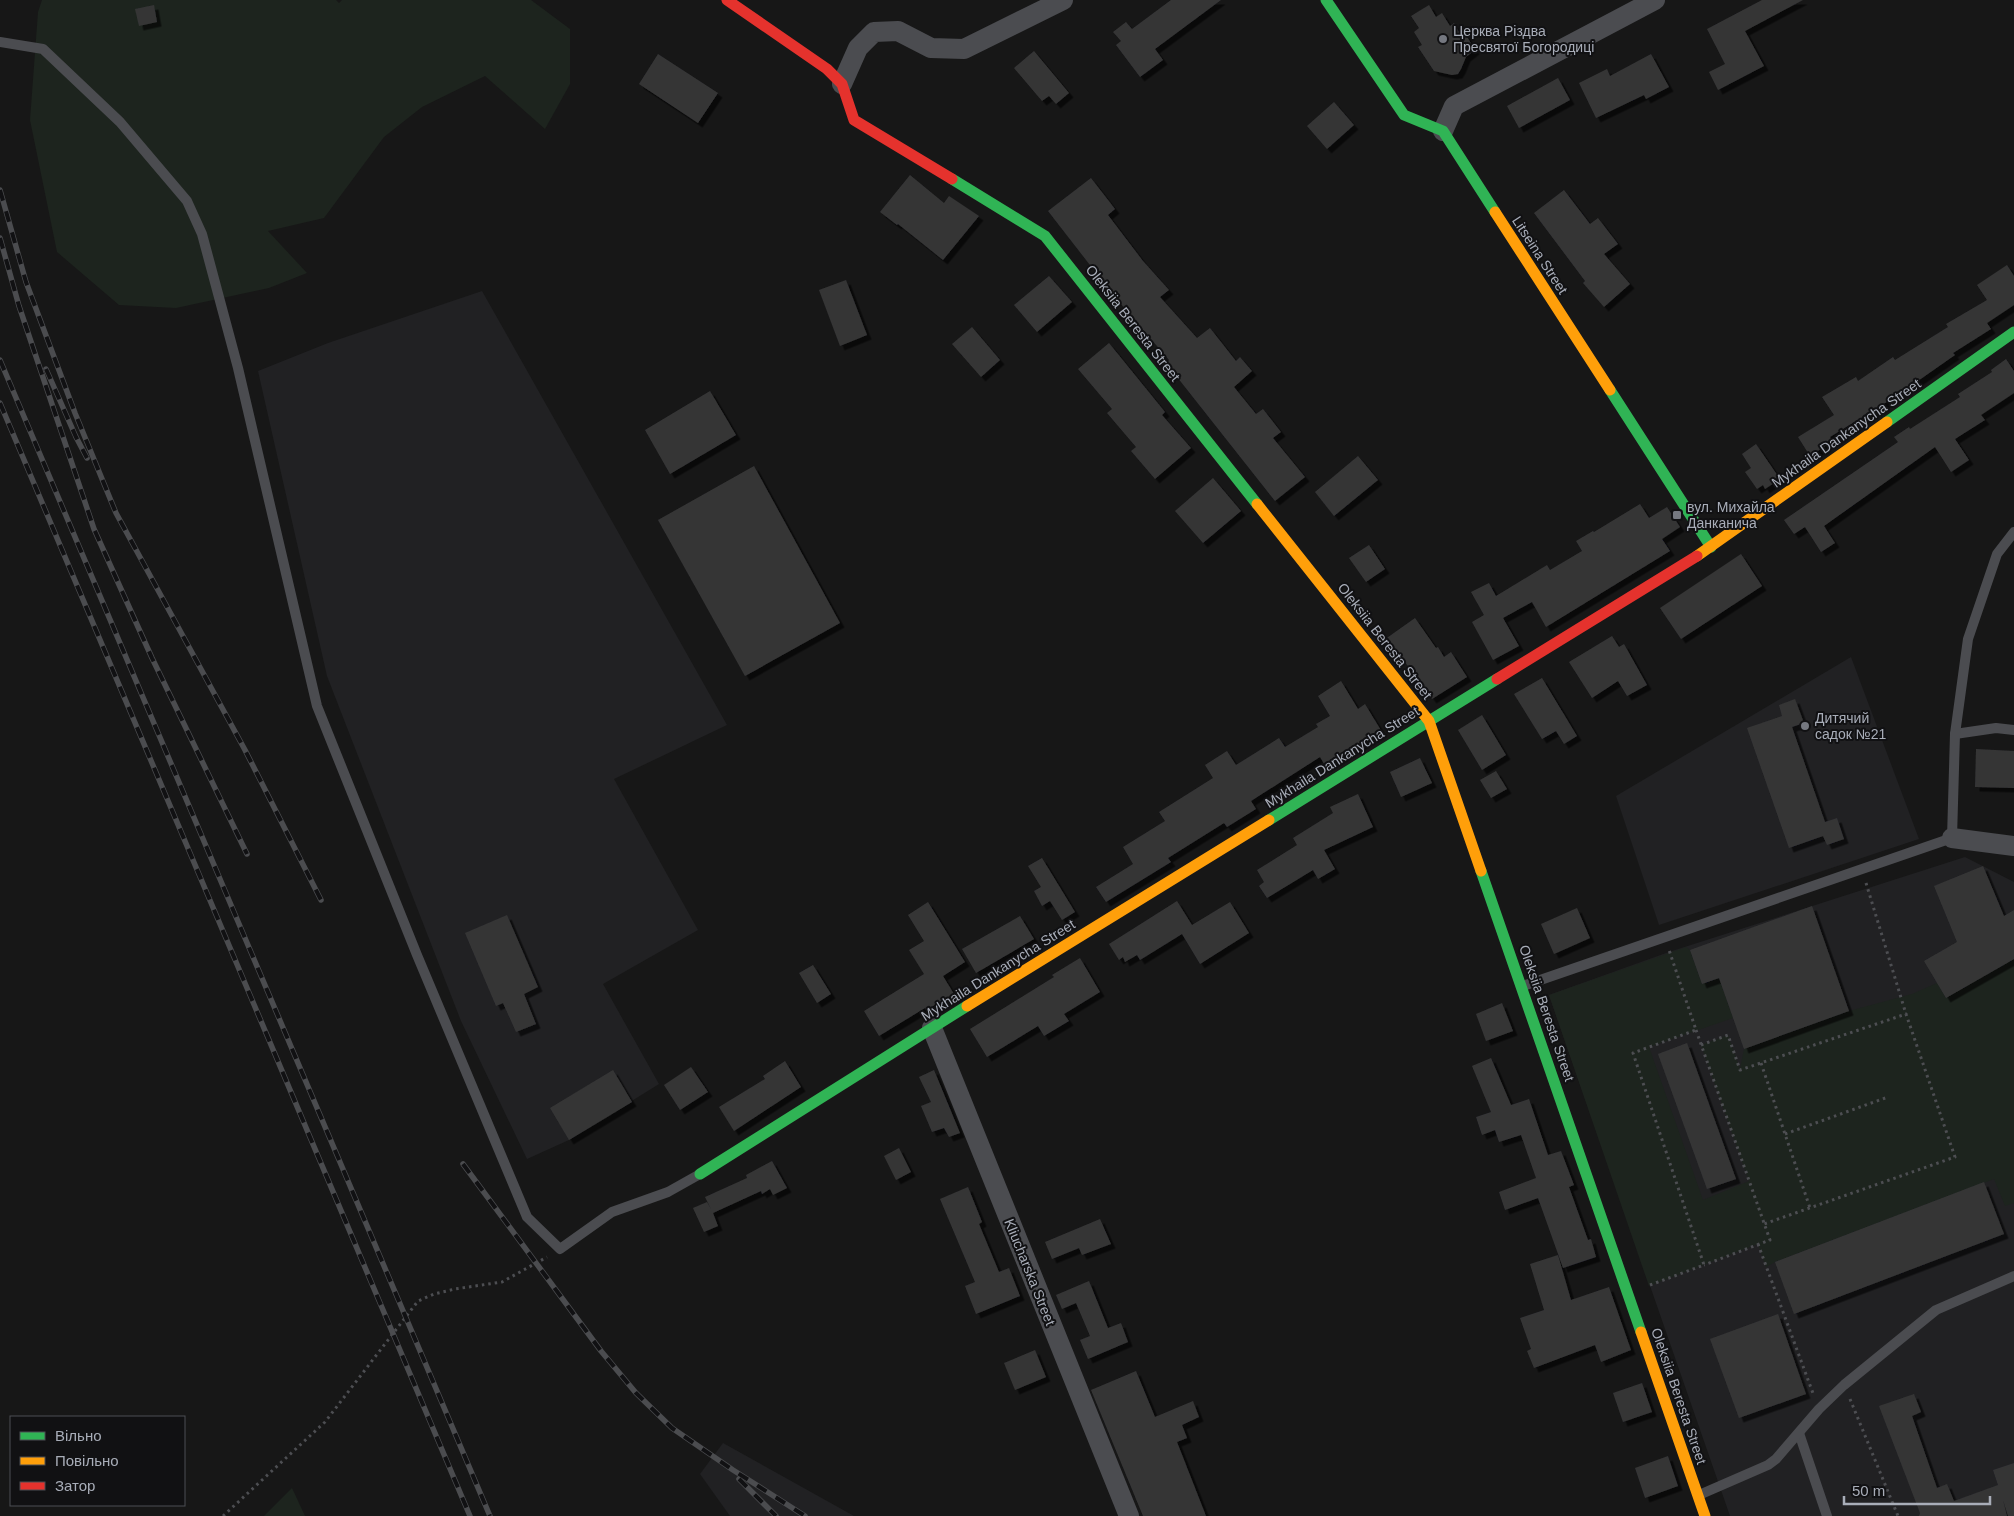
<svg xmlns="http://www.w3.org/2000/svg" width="2014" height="1516" font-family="Helvetica,sans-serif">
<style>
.built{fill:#212123}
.green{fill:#1d241e}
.building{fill:#353536;filter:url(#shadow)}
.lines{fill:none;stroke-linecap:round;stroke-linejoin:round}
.path{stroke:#4d4e52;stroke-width:3;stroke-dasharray:2.5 4;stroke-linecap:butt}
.lane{stroke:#4b4c50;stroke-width:10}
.street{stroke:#4b4c50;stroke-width:20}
.fast{stroke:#30b455;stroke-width:11}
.slow{stroke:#ff9f0a;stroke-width:11}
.jam{stroke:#e5322d;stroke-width:11}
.rail-casing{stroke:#4b4c4f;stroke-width:5.5}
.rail{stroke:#111113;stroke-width:4;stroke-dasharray:11;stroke-linecap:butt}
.poi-dot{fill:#757880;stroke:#111113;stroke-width:2}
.labels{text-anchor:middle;stroke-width:4;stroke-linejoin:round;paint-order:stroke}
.poi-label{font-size:14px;fill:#a8adb8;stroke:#111113;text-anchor:start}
.street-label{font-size:14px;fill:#a8adb8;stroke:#111113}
</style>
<defs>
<filter id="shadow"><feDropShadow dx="4.5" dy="4.5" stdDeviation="0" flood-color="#0009"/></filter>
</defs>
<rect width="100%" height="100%" fill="#171717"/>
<g class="built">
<polygon points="482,291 727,725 614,779 698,930 603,984 659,1084 569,1140 527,1159 461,1021 327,676 258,371 328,343"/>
<polygon points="1851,657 1919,839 1659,925 1616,796"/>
<polygon points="1965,857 2014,882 2014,1516 1730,1516 1549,995 1669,952"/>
<polygon points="723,1443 854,1516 730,1516 700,1474"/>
</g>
<g class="green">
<polygon points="42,0 336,0 339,3 342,0 531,0 570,29 570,84 545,129 485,76 422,107 384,137 324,218 268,231 307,273 269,288 176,308 119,305 57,252 30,120 38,12"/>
<polygon points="1686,947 1690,950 1702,984 1719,978 1733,1018 1649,1047 1703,1200 1749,1181 1701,1045 1728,1035 1740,1069 1744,1049 1849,1011 1912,994 1937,983 1946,998 2014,959 2014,1203 2005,1206 1994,1179 1775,1262 1766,1267 1758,1244 1649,1286 1549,995"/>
<polygon points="292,1488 305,1516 264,1516"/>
</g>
<g class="building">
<polygon points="1171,0 1221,0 1155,49 1163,60 1140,77 1116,45 1121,41 1113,32 1126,22 1132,29"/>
<polygon points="1762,0 1803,0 1745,31 1764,66 1718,90 1709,72 1725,64 1707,29"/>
<polygon points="154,5 157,22 139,26 135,9"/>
<polygon points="1429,5 1436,17 1442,13 1450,26 1454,23 1459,32 1463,30 1475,50 1466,57 1461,69 1458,74 1452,75 1434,71 1418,47 1422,45 1414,32 1419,28 1411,16"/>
<polygon points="1034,51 1069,93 1056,104 1049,96 1042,101 1014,68"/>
<polygon points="658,54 718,93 698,123 639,84"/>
<polygon points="1651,54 1669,87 1646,99 1644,95 1596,118 1579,83 1607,69 1610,76"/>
<polygon points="1558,78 1570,100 1519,128 1507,106"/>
<polygon points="1334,102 1354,125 1327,149 1307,126"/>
<polygon points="910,175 944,203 949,196 979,216 943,260 898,224 897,225 880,212"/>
<polygon points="1091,178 1115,209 1108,215 1143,261 1169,290 1160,297 1197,338 1210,328 1236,361 1240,357 1252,371 1234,387 1256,414 1263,409 1281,432 1273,438 1305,477 1275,501 1166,363 1169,360 1114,296 1048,211"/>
<polygon points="1564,190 1590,224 1598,218 1618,244 1604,254 1630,284 1604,307 1583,283 1585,281 1534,213"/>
<polygon points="2007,265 2014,276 2014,305 1987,323 1991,329 1953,353 1955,355 1895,397 1830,437 1833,441 1810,456 1798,437 1834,415 1822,397 1856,377 1858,381 1893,357 1895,360 1948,327 1946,324 1987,300 1977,285"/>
<polygon points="1049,276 1072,302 1037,332 1014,305"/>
<polygon points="846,280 867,335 840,346 819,290"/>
<polygon points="972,327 1000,360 981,377 952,344"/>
<polygon points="1109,343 1165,412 1162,415 1191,448 1155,479 1131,451 1136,447 1107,413 1112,409 1078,369"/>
<polygon points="2006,359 2014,371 2014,393 1981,415 1985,420 1955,439 1969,460 1951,472 1935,447 1824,526 1835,543 1821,552 1805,527 1794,534 1784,520 1898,442 1894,437 1909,427 1910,429 1960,397 1958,394 1992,372 1991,370"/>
<polygon points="710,391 736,435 670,474 645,430"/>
<polygon points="1756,444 1780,479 1765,489 1763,485 1757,489 1745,472 1751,468 1742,454"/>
<polygon points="1358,456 1378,480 1334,516 1315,492"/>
<polygon points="754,466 840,623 745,676 658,520"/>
<polygon points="1213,478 1241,511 1203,543 1175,511"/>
<polygon points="1640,504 1649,518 1667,507 1680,527 1662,539 1670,551 1546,627 1532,602 1503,618 1519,646 1493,660 1472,622 1484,615 1471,592 1489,583 1496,596 1547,565 1550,570 1582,551 1576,541 1593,531 1594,532"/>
<polygon points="1369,545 1385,569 1366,582 1349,558"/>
<polygon points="1741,554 1762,586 1681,639 1660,608"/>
<polygon points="1415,618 1436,648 1438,647 1444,657 1451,652 1467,677 1432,699 1402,658 1400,659 1384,640"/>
<polygon points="1612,636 1619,647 1624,644 1647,685 1627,696 1618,681 1592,698 1569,662"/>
<polygon points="1542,678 1577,736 1564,744 1556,731 1542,739 1514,694"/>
<polygon points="1341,681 1358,709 1365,704 1382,732 1326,767 1320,757 1251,801 1256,809 1227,827 1224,823 1168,858 1171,862 1106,902 1096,887 1133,864 1123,847 1165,821 1159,812 1213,778 1205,765 1227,751 1236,765 1279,738 1285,747 1318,727 1316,724 1330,716 1318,696"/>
<polygon points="1795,699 1804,723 1792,727 1825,822 1837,818 1844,839 1827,845 1823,836 1789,848 1747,728 1782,716 1779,705"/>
<polygon points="1482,715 1506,755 1482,770 1458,730"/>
<polygon points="1976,749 2014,751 2014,788 1975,787"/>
<polygon points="1420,758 1432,783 1401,797 1390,772"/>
<polygon points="1496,771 1507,789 1491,798 1480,780"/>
<polygon points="1358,794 1373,827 1324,850 1335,869 1318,879 1313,870 1267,898 1259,886 1264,882 1257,870 1297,845 1293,838 1333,813 1330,807"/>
<polygon points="1042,858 1075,912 1062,920 1050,901 1042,906 1034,891 1041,887 1028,866"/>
<polygon points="1983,866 2004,916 2014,910 2014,959 1946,998 1924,961 1957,942 1934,886"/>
<polygon points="1177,901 1192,925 1230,902 1249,933 1200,964 1182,934 1140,960 1137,955 1125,962 1123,957 1119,960 1109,944"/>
<polygon points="928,902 965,962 943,976 954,994 926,1010 925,1008 879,1036 864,1011 924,974 909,950 924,941 908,915"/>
<polygon points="1812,906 1849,1011 1744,1049 1719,978 1702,984 1690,950"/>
<polygon points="1577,908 1590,938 1554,954 1541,924"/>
<polygon points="507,915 538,987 524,994 536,1024 516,1032 503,1003 496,1006 465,933"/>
<polygon points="1020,916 1034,939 976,973 962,949"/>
<polygon points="1080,958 1100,992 1064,1014 1069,1021 1044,1036 1038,1026 987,1057 970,1029 1054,977 1052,975"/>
<polygon points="813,965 831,994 817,1003 799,973"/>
<polygon points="1502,1003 1513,1031 1486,1041 1476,1014"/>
<polygon points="1687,1043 1736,1179 1707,1189 1658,1054"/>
<polygon points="1491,1058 1511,1105 1529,1099 1548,1155 1561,1151 1574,1185 1569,1187 1588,1240 1591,1239 1596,1257 1563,1268 1538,1198 1505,1210 1499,1192 1536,1178 1521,1135 1499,1142 1495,1130 1482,1135 1476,1117 1491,1112 1472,1066"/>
<polygon points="785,1061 801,1087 734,1131 719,1107 765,1079 763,1076"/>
<polygon points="691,1067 708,1092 680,1110 664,1085"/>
<polygon points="613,1070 632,1102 569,1140 550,1108"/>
<polygon points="934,1070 960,1133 949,1137 944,1128 932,1132 921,1106 931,1102 919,1077"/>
<polygon points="899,1148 911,1172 896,1180 884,1156"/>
<polygon points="772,1161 787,1188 773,1195 770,1189 762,1194 761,1191 713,1213 718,1226 704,1232 693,1208 707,1202 711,1209 705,1197 747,1178 746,1175"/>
<polygon points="1984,1182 2004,1234 1794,1314 1775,1262"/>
<polygon points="968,1187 982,1222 979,1224 999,1272 1009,1268 1020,1296 976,1314 965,1286 975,1282 940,1199"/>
<polygon points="1100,1219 1111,1244 1082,1255 1079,1248 1052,1259 1045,1242"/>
<polygon points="1558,1255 1571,1300 1609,1287 1631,1350 1601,1362 1595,1345 1534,1368 1527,1351 1531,1349 1520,1318 1544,1310 1530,1264"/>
<polygon points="1089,1281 1108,1328 1121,1323 1128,1342 1088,1359 1080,1340 1090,1336 1076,1303 1062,1309 1056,1295"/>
<polygon points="1778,1314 1806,1394 1739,1418 1710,1339"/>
<polygon points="1035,1350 1046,1377 1015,1390 1004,1363"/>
<polygon points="1136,1371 1155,1417 1193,1401 1199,1417 1182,1425 1187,1438 1177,1442 1206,1516 1143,1516 1091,1390"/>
<polygon points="1642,1383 1652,1412 1623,1422 1613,1393"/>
<polygon points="1914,1394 1921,1412 1912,1416 1937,1488 1947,1484 1954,1501 1998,1485 1993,1470 2014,1463 2014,1516 2008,1516 2003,1500 2007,1516 1919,1516 1920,1513 1879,1406"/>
<polygon points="1668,1456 1678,1486 1645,1498 1635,1468"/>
</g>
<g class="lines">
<g class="path">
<polyline points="1866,883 1906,1014"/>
<polyline points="1696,1030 1770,1240 1704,1265"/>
<polyline points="1701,1045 1728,1035 1740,1070 1906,1014 1955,1157 1764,1224"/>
<polyline points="1761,1063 1810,1208"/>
<polyline points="1785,1134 1888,1097"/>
<polyline points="1758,1244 1814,1396"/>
<polyline points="1650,1285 1704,1265 1633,1053 1696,1030 1669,950"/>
<polyline points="1850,1399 1898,1516"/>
<polyline points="223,1516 325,1422 418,1301 434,1294 455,1289 502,1282 547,1257"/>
</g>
<g class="lane">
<polyline points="0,42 43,49 120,122 187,201 202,234 238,368 317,706 417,955 527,1217 560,1249 612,1212 668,1192 700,1174"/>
<polyline points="1955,734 1996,728 2014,730"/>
<polyline points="1523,986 1952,838 1955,734 1968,639 1997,554 2014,532"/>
<polyline points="1799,1433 1827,1516"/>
<polyline points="1699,1495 1768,1465 1776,1459 1819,1409 1844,1385 1936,1310 2014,1276"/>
</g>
<g class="street">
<polyline points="842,84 858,48 874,32 898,31 931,48 964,49 1063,0"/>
<polyline points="1443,131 1454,106 1655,0"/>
<polyline points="1952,838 2014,846"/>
<polyline points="932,1028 1129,1516"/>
</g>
<g class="fast">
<polyline points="1326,0 1404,115 1443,131 1495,212"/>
<polyline points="952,179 1045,236 1257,504"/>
<polyline points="1610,390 1711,547"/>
<polyline points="1887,422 2014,332"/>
<polyline points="1269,820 1497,679"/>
<polyline points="1481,871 1641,1332"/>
<polyline points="700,1174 967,1006"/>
</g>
<g class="slow">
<polyline points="1495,212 1610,390"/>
<polyline points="1257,504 1429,721 1481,871"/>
<polyline points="1697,556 1887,422"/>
<polyline points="967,1006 1269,820"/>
<polyline points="1641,1332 1705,1516"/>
</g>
<g class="jam">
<polyline points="727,0 827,69 842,84 854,120 952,179"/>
<polyline points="1497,679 1697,556"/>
</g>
<defs>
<g id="rail">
<polyline points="0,190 26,282 75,413 116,513 245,750 321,900"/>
<polyline points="0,238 19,306 94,529 152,658 247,854"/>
<polyline points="0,360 490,1516"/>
<polyline points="46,369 76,437 87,458"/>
<polyline points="0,403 470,1516"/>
<polyline points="463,1164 601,1351 636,1393 672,1428 733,1470 805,1516"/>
<polyline points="739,1479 776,1516"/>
</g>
</defs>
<use href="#rail" class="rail-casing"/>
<use href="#rail" class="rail"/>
</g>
<g class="poi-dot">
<circle cx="1443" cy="39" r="5"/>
<rect x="1672" y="510" width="10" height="10" rx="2.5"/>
<circle cx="1805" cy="726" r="5"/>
</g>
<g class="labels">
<g class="poi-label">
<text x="1453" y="36">Церква Різдва<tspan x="1453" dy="16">Пресвятої Богородиці</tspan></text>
<text x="1687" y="512">вул. Михайла<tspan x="1687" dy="16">Данканича</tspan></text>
<text x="1815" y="723">Дитячий<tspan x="1815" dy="16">садок №21</tspan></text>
</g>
<g class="street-label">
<text transform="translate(1540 255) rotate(57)" y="5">Litseina Street</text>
<text transform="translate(1133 323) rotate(52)" y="5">Oleksiia Beresta Street</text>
<text transform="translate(1846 433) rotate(-35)" y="5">Mykhaila Dankanycha Street</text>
<text transform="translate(1385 641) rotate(52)" y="5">Oleksiia Beresta Street</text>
<text transform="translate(1342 757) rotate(-32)" y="5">Mykhaila Dankanycha Street</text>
<text transform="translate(998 970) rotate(-32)" y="5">Mykhaila Dankanycha Street</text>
<text transform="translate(1547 1013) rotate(71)" y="5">Oleksiia Beresta Street</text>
<text transform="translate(1030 1272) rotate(68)" y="5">Kliucharska Street</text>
<text transform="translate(1679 1396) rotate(71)" y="5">Oleksiia Beresta Street</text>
</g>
</g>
<rect x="10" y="1416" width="175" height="90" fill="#111113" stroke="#4d4f55"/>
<rect x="20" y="1432" width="25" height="8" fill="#30b455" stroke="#4d4f55"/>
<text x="55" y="1441" font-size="15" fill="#a8adb8">Вільно</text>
<rect x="20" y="1457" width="25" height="8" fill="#ff9f0a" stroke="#4d4f55"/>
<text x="55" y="1466" font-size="15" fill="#a8adb8">Повільно</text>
<rect x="20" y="1482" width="25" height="8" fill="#e5322d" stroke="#4d4f55"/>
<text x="55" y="1491" font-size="15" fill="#a8adb8">Затор</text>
<path d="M1844 1496v8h146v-8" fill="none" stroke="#a8adb8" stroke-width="2.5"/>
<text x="1852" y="1496" font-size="15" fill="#a8adb8" stroke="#111113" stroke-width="4" paint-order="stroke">50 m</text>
</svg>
